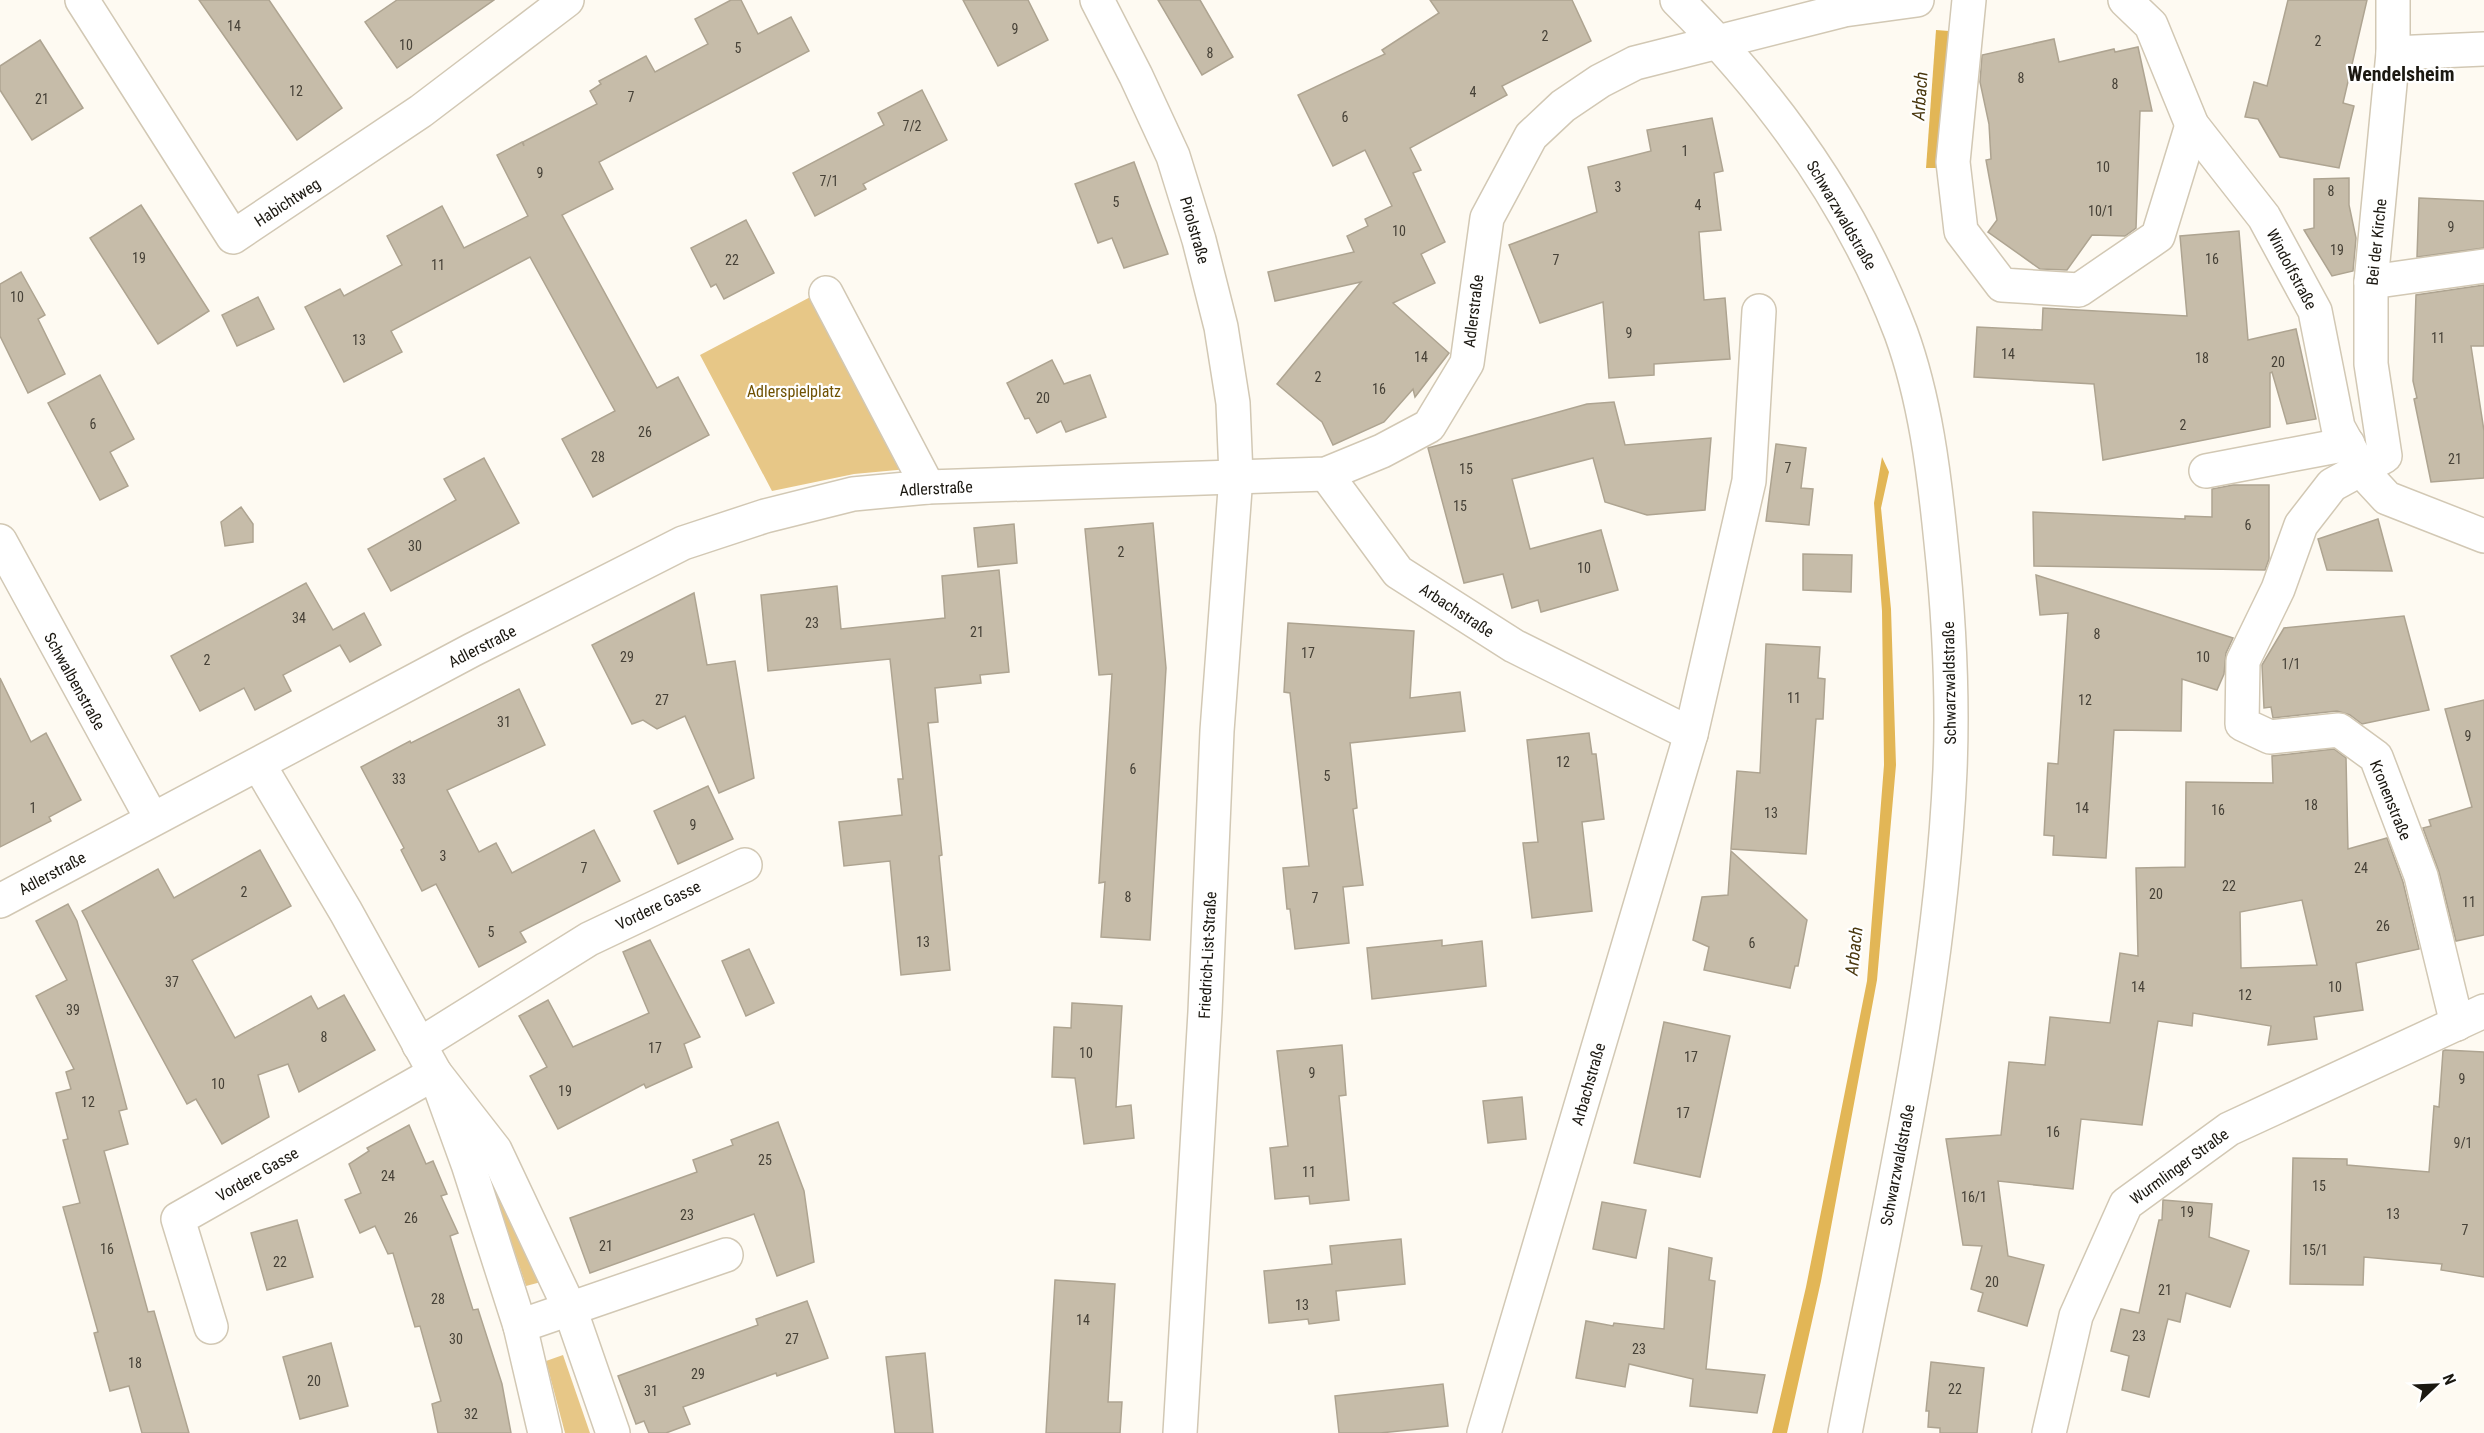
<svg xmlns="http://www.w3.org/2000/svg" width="2484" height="1433" font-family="'Roboto Condensed',sans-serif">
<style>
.green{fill:#e7c787}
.water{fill:#e2b656}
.building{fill:#c6bca9;stroke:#aea491;stroke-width:1.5;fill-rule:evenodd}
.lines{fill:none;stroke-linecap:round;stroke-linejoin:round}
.minor-casing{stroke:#d2c8b4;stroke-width:36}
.minor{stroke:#fff;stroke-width:33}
.labels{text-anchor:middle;stroke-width:4.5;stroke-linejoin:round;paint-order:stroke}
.number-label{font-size:14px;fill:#464137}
.street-label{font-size:16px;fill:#1b1811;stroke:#fff}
.park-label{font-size:16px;fill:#6f5102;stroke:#fff}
.water-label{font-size:18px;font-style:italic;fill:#49370e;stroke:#fff}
.quarter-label{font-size:20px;font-weight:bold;fill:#1b1811;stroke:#fff}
</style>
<rect width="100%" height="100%" fill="#fefaf2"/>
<g class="green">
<polygon points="816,294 908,469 854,474 772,491 700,355"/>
<polygon points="486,1166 541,1282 526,1286"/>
<polygon points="563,1355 590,1433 565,1433 546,1361"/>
</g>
<g class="water">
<polygon points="1936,30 1949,31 1940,168 1926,168"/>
<polygon points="1882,457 1889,472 1881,508 1891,609 1896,765 1877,980 1821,1281 1787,1433 1772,1433 1806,1287 1867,981 1884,765 1882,611 1874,503"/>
</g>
<g class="building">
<polygon points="199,0 269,0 342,108 297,140"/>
<polygon points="397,0 494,0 397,68 365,22"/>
<polygon points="731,0 741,0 758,34 791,17 809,51 599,162 613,189 562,215 657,388 678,377 709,435 593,497 562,439 615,411 530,257 391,331 402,352 344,382 305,307 340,289 344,296 402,265 387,236 442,206 464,248 528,216 497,155 522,142 524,146 523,142 597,104 590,91 601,84 599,81 646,56 655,72 708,44 695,19"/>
<polygon points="963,0 1028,0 1048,40 998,66"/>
<polygon points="1158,0 1200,0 1233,57 1202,75"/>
<polygon points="1430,0 1572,0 1591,41 1502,86 1507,95 1410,148 1421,170 1413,173 1445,242 1421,254 1435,283 1393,303 1449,353 1415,397 1413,389 1384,422 1333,445 1322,422 1277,384 1361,282 1275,301 1268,272 1354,252 1347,236 1368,226 1365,219 1392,206 1365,150 1333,166 1298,95 1385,54 1382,50 1439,13"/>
<polygon points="2288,0 2367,0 2343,103 2354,106 2339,168 2280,157 2258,119 2245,117 2254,82 2267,86"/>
<polygon points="2054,39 2059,62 2114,49 2115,52 2138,47 2152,111 2140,111 2136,228 2125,236 2092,235 2067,270 2040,269 1988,232 1997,220 1986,160 1991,159 1989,124 1980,82 1982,55"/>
<polygon points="40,40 83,108 32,140 0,90 0,66"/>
<polygon points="922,90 947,140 863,184 866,189 815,216 793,173 884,125 878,113"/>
<polygon points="1712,118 1723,171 1714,173 1721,230 1699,232 1704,300 1725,298 1730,359 1654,364 1654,375 1609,378 1603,302 1540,323 1509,245 1597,212 1588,167 1651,151 1647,130"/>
<polygon points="1134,162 1168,254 1124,268 1112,238 1098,243 1075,184"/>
<polygon points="2349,178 2349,205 2356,238 2353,271 2332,276 2304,230 2314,228 2314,179"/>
<polygon points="2419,198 2484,201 2484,248 2417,257"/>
<polygon points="141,205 209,311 158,344 90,238"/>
<polygon points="746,220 774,273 724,299 716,284 711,287 691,248"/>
<polygon points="2239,231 2248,340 2296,329 2316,419 2287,424 2272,372 2270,373 2270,427 2103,460 2094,384 1974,377 1977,327 2042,330 2043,308 2187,316 2180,236"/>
<polygon points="21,272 45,315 38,319 65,374 28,393 0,336 0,284"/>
<polygon points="2484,285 2484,346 2471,346 2484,431 2484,478 2431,482 2414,399 2417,398 2413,381 2416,295"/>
<polygon points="258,297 274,329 237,346 222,315"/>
<polygon points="1052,360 1064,384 1090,375 1106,417 1066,432 1061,421 1037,433 1029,418 1025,419 1007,383"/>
<polygon points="100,375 134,439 110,452 128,486 100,500 48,403"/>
<polygon points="1614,402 1625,445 1711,438 1705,510 1647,515 1605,502 1593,458 1512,479 1530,549 1601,530 1618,590 1541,612 1538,600 1512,608 1503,574 1464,583 1428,448 1587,404"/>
<polygon points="1776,444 1806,448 1801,488 1813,489 1809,525 1766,521"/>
<polygon points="484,458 519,523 391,591 368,549 456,500 444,479"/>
<polygon points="2233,485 2269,485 2269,559 2265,570 2034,566 2033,512 2185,519 2185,516 2212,517 2212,489"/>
<polygon points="241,507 253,524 253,542 225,546 221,522"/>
<polygon points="2378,519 2392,571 2327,570 2318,539"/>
<polygon points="1153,523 1166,668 1150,940 1101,937 1105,882 1099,883 1112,674 1099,675 1085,529"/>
<polygon points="1014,524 1017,563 978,567 974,528"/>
<polygon points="1803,554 1852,555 1851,592 1803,590"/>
<polygon points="999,570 1009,672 980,675 981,683 935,688 938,722 928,723 942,855 939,856 950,970 901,975 890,861 844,866 839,822 902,815 898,779 903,779 890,659 768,671 761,595 837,586 841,629 945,618 942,576"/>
<polygon points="2036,575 2233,638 2226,653 2224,674 2217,690 2182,679 2181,731 2114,730 2106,858 2053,855 2054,836 2044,835 2048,763 2058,764 2068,613 2040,615"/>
<polygon points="306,583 333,630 364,613 381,645 350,662 340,645 283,675 291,691 255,710 244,688 200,711 171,656"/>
<polygon points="694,593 707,665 735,661 754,778 719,793 685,716 657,729 643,720 632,724 592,645"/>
<polygon points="2404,616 2429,710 2362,724 2350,715 2337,711 2273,718 2271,707 2264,708 2262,665 2284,628"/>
<polygon points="1288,623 1414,631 1410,698 1460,692 1465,731 1350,743 1357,808 1353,809 1363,885 1343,887 1349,943 1295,949 1290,909 1287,909 1283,868 1309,866 1290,693 1284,692"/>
<polygon points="1766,644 1820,647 1818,678 1825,679 1823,719 1816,719 1806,854 1731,849 1737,771 1760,773"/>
<polygon points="0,678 31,742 46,733 81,800 49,817 51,821 0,847"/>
<polygon points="519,689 545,745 447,790 479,852 496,843 512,873 594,830 620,881 520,932 526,942 479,967 436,884 422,891 401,850 404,848 361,767 410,741 411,743"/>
<polygon points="2484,700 2484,935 2456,941 2439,872 2423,828 2431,826 2429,820 2472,807 2445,709"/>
<polygon points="1589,733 1592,754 1596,754 1604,819 1582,822 1592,911 1532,918 1523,843 1538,842 1527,740"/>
<path d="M2334,749l12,9 2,91 39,-11 16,44 16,67 -63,14 7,47 -49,7 3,22 -49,6 3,-19 -78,-13 -1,13 -34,-5 -16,104 -61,-6 -8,70 -75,-8 10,75 36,9 -17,61 -49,-15 5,-18 -12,-4 11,-43 -19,-1 -17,-106 55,-4 8,-73 36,3 5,-48 60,6 10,-70 18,3 -2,-88 49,-1 1,-85 87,1 -1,-27zM2302,900l15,65 -76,3 -1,-56z"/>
<polygon points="708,786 733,839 678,864 654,811"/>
<polygon points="260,850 291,906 192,960 235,1038 311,996 318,1009 344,995 375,1050 299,1092 288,1064 258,1075 269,1117 222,1144 196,1099 187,1104 82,911 158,869 174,898"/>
<polygon points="1731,851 1807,920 1798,966 1795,966 1790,988 1704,970 1709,947 1693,940 1702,897 1728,895"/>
<polygon points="68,904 77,921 127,1109 119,1111 128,1144 104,1151 148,1312 154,1311 189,1433 142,1433 129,1386 110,1391 94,1333 98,1332 63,1207 80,1203 63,1140 68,1139 56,1093 71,1089 66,1072 74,1069 36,996 67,980 36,921"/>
<polygon points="650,940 700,1037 684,1044 692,1067 646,1088 644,1084 558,1129 530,1076 547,1067 519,1016 548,1000 573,1047 649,1013 623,952"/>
<polygon points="1442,940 1442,946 1482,941 1486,986 1372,999 1367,948"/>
<polygon points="749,949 774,1003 746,1016 722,961"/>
<polygon points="1072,1003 1122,1006 1116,1107 1131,1105 1134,1138 1084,1144 1075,1078 1052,1077 1054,1027 1071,1028"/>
<polygon points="1664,1022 1730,1036 1700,1177 1634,1163"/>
<polygon points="1342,1045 1346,1095 1339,1096 1349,1200 1310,1204 1309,1196 1275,1199 1270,1148 1288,1146 1277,1051"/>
<polygon points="2445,1050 2484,1052 2484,1277 2441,1270 2442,1264 2364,1257 2363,1285 2290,1284 2293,1158 2347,1159 2347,1165 2429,1172 2434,1106 2439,1107 2443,1051"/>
<polygon points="1522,1097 1526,1139 1488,1143 1483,1101"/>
<polygon points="778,1122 804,1191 814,1262 777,1276 754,1214 590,1273 570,1218 697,1172 693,1160 733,1145 731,1140"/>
<polygon points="409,1125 426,1164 433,1161 447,1194 441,1196 458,1233 450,1236 473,1310 478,1309 502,1384 511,1433 438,1433 432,1404 441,1401 420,1326 415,1327 393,1253 388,1254 375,1226 360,1233 345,1200 361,1193 349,1164 369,1151 367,1148"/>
<polygon points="2163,1200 2212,1204 2209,1237 2249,1251 2230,1307 2186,1293 2180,1322 2168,1319 2149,1397 2122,1390 2129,1356 2111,1351 2121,1309 2139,1313 2159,1220 2162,1220"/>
<polygon points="1602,1202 1646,1210 1636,1258 1593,1249"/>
<polygon points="297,1220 313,1277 267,1290 251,1233"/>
<polygon points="1401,1239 1405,1284 1336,1291 1339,1320 1309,1324 1308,1319 1269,1323 1264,1271 1332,1264 1330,1246"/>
<polygon points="1669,1248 1712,1258 1709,1280 1715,1281 1706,1369 1765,1375 1757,1413 1690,1406 1693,1379 1629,1364 1625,1387 1576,1378 1586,1321 1613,1326 1614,1323 1664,1329"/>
<polygon points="1055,1280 1115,1284 1108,1402 1122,1402 1120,1433 1046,1433"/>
<polygon points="807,1301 828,1358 777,1376 776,1373 683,1407 690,1424 666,1433 649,1433 644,1421 636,1424 618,1376 758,1325 756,1319"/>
<polygon points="331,1343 348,1406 300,1419 283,1357"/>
<polygon points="925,1353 933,1433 895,1433 886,1357"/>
<polygon points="1931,1362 1984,1368 1977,1433 1940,1433 1940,1428 1928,1427 1929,1411 1926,1411"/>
<polygon points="1443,1384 1448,1426 1380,1433 1339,1433 1335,1396"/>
</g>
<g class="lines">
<defs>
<g id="minor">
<polyline points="82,0 233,237 421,111 567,0"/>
<polyline points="1097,0 1136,76 1173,156 1199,240 1221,327 1233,403 1236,476 1217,731 1205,1012 1180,1433"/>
<path d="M1677,0c97,96 175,204 224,333 24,66 33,139 40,209 8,75 12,153 9,228 -10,225 -63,444 -105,663"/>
<polyline points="1969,0 1953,162 1961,231 2002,285 2079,290 2158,236 2192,125"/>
<polyline points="2125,0 2151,25 2192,125 2264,217 2315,311 2338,427 2362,471 2387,498 2484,536"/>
<polyline points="2393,0 2393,53 2371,282 2371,364 2385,456 2332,485 2301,525 2278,589 2243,661 2242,724 2270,737 2339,730 2376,757 2421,876 2457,1024"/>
<polyline points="2393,53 2484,49"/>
<polyline points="2371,282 2484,266"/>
<polyline points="826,293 928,487"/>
<polyline points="2206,471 2348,444"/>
<polyline points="1326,474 1398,572 1514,646 1691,734"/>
<polyline points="0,541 152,819"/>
<polyline points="259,765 346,912 435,1073 468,1164 520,1326 545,1433"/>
<polyline points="0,901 472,650 683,543 765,516 853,494 928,487 1326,474 1382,451 1429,426 1467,363 1487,218 1531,136 1563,106 1600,81 1635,63 1844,10 1917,0"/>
<polyline points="419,1045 589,939 745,865"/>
<polyline points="520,1326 726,1255"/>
<polyline points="211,1327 178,1219 435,1073 495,1150 570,1309 613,1433"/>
<polyline points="1484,1433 1691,734 1749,481 1759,311"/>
<polyline points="2049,1433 2076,1316 2126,1204 2229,1129 2484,1011"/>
</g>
</defs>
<use href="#minor" class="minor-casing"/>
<use href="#minor" class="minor"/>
</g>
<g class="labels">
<g class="number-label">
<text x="234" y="31">14</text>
<text x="1015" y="34">9</text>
<text x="1545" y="41">2</text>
<text x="2318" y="46">2</text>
<text x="406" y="50">10</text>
<text x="738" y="53">5</text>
<text x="1210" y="58">8</text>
<text x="2021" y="83">8</text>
<text x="2115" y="89">8</text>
<text x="296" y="96">12</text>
<text x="1473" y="97">4</text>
<text x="631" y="102">7</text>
<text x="42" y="104">21</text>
<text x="1345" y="122">6</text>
<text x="912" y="131">7/2</text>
<text x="1685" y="156">1</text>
<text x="2103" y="172">10</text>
<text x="540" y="178">9</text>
<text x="829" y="186">7/1</text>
<text x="1618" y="192">3</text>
<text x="2331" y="196">8</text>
<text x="1116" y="207">5</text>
<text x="1698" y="210">4</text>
<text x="2101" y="216">10/1</text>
<text x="2451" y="232">9</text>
<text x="1399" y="236">10</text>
<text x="2337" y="255">19</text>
<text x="139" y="263">19</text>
<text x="2212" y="264">16</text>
<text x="732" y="265">22</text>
<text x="1556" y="265">7</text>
<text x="438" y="270">11</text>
<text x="17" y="302">10</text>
<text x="1629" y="338">9</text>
<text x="2438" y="343">11</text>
<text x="359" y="345">13</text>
<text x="2008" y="359">14</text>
<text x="1421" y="362">14</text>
<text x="2202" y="363">18</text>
<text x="2278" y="367">20</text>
<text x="1318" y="382">2</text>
<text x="1379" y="394">16</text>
<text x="1043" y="403">20</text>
<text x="93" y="429">6</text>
<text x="2183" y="430">2</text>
<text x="645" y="437">26</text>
<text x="598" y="462">28</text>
<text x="2455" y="464">21</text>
<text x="1788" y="473">7</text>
<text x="1466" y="474">15</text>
<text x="1460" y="511">15</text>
<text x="2248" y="530">6</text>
<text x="415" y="551">30</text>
<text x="1121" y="557">2</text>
<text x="1584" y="573">10</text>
<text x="299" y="623">34</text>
<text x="812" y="628">23</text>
<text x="977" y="637">21</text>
<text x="2097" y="639">8</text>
<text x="1308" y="658">17</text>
<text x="627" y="662">29</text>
<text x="2203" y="662">10</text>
<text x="207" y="665">2</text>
<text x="2291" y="669">1/1</text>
<text x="1794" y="703">11</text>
<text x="662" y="705">27</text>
<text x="2085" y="705">12</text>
<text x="504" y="727">31</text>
<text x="2468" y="741">9</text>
<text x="1563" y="767">12</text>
<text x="1133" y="774">6</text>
<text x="1327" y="781">5</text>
<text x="399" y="784">33</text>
<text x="2311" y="810">18</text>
<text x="33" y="813">1</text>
<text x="2082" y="813">14</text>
<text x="2218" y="815">16</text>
<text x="1771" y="818">13</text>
<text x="693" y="830">9</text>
<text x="443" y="861">3</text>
<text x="584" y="873">7</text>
<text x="2361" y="873">24</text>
<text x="2229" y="891">22</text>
<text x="244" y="897">2</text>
<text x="2156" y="899">20</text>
<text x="1128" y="902">8</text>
<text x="1315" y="903">7</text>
<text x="2469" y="907">11</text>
<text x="2383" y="931">26</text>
<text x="491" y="937">5</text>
<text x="923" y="947">13</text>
<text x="1752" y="948">6</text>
<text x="172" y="987">37</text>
<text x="2138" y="992">14</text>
<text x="2335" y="992">10</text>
<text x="2245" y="1000">12</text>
<text x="73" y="1015">39</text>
<text x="324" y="1042">8</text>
<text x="655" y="1053">17</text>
<text x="1086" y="1058">10</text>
<text x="1691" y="1062">17</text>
<text x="1312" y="1078">9</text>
<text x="2462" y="1084">9</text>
<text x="218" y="1089">10</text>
<text x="565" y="1096">19</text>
<text x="88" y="1107">12</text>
<text x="1683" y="1118">17</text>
<text x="2053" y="1137">16</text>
<text x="2463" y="1148">9/1</text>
<text x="765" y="1165">25</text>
<text x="1309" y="1177">11</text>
<text x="388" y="1181">24</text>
<text x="2319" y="1191">15</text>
<text x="1974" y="1202">16/1</text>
<text x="2187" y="1217">19</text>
<text x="2393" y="1219">13</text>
<text x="687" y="1220">23</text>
<text x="411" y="1223">26</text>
<text x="2465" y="1235">7</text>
<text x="606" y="1251">21</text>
<text x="107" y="1254">16</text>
<text x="2315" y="1255">15/1</text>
<text x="280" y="1267">22</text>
<text x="1992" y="1287">20</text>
<text x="2165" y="1295">21</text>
<text x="438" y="1304">28</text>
<text x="1302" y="1310">13</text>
<text x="1083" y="1325">14</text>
<text x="2139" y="1341">23</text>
<text x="456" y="1344">30</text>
<text x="792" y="1344">27</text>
<text x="1639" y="1354">23</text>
<text x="135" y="1368">18</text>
<text x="698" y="1379">29</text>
<text x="314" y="1386">20</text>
<text x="1955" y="1394">22</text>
<text x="651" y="1396">31</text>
<text x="471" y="1419">32</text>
</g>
<g class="street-label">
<text transform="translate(287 202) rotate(-33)" y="6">Habichtweg</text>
<text transform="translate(1842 215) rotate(60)" y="6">Schwarzwaldstraße</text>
<text transform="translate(1195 230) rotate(74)" y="6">Pirolstraße</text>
<text transform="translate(2376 242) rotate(-84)" y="6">Bei der Kirche</text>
<text transform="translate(2292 269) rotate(62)" y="6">Windolfstraße</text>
<text transform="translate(1473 311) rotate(-83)" y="6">Adlerstraße</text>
<text transform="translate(936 488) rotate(-3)" y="6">Adlerstraße</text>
<text transform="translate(1457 610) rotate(33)" y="6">Arbachstraße</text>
<text transform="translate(482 646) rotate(-27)" y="6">Adlerstraße</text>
<text transform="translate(75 681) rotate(61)" y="6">Schwalbenstraße</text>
<text transform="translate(1949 683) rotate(-91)" y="6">Schwarzwaldstraße</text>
<text transform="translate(2391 800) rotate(68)" y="6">Kronenstraße</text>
<text transform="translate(52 873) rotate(-28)" y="6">Adlerstraße</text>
<text transform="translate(658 905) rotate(-26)" y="6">Vordere Gasse</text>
<text transform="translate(1207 955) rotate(-87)" y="6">Friedrich-List-Straße</text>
<text transform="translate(1588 1084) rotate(-74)" y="6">Arbachstraße</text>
<text transform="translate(1897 1165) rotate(-79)" y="6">Schwarzwaldstraße</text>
<text transform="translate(2179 1166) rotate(-36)" y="6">Wurmlinger Straße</text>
<text transform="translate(257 1174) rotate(-30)" y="6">Vordere Gasse</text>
</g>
<g class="park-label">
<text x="794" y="397">Adlerspielplatz</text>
</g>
<g class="water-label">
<text transform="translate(1920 96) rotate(-86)" y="6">Arbach</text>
<text transform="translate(1854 951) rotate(-84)" y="6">Arbach</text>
</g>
<g class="quarter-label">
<text x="2401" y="81">Wendelsheim</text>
</g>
</g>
<g transform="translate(2436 1385) rotate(67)" stroke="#ffffff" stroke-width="4.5" paint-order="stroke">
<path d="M0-4.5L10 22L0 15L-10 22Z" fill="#1b1811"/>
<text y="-9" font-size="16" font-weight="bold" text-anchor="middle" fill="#1b1811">N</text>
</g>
</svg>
